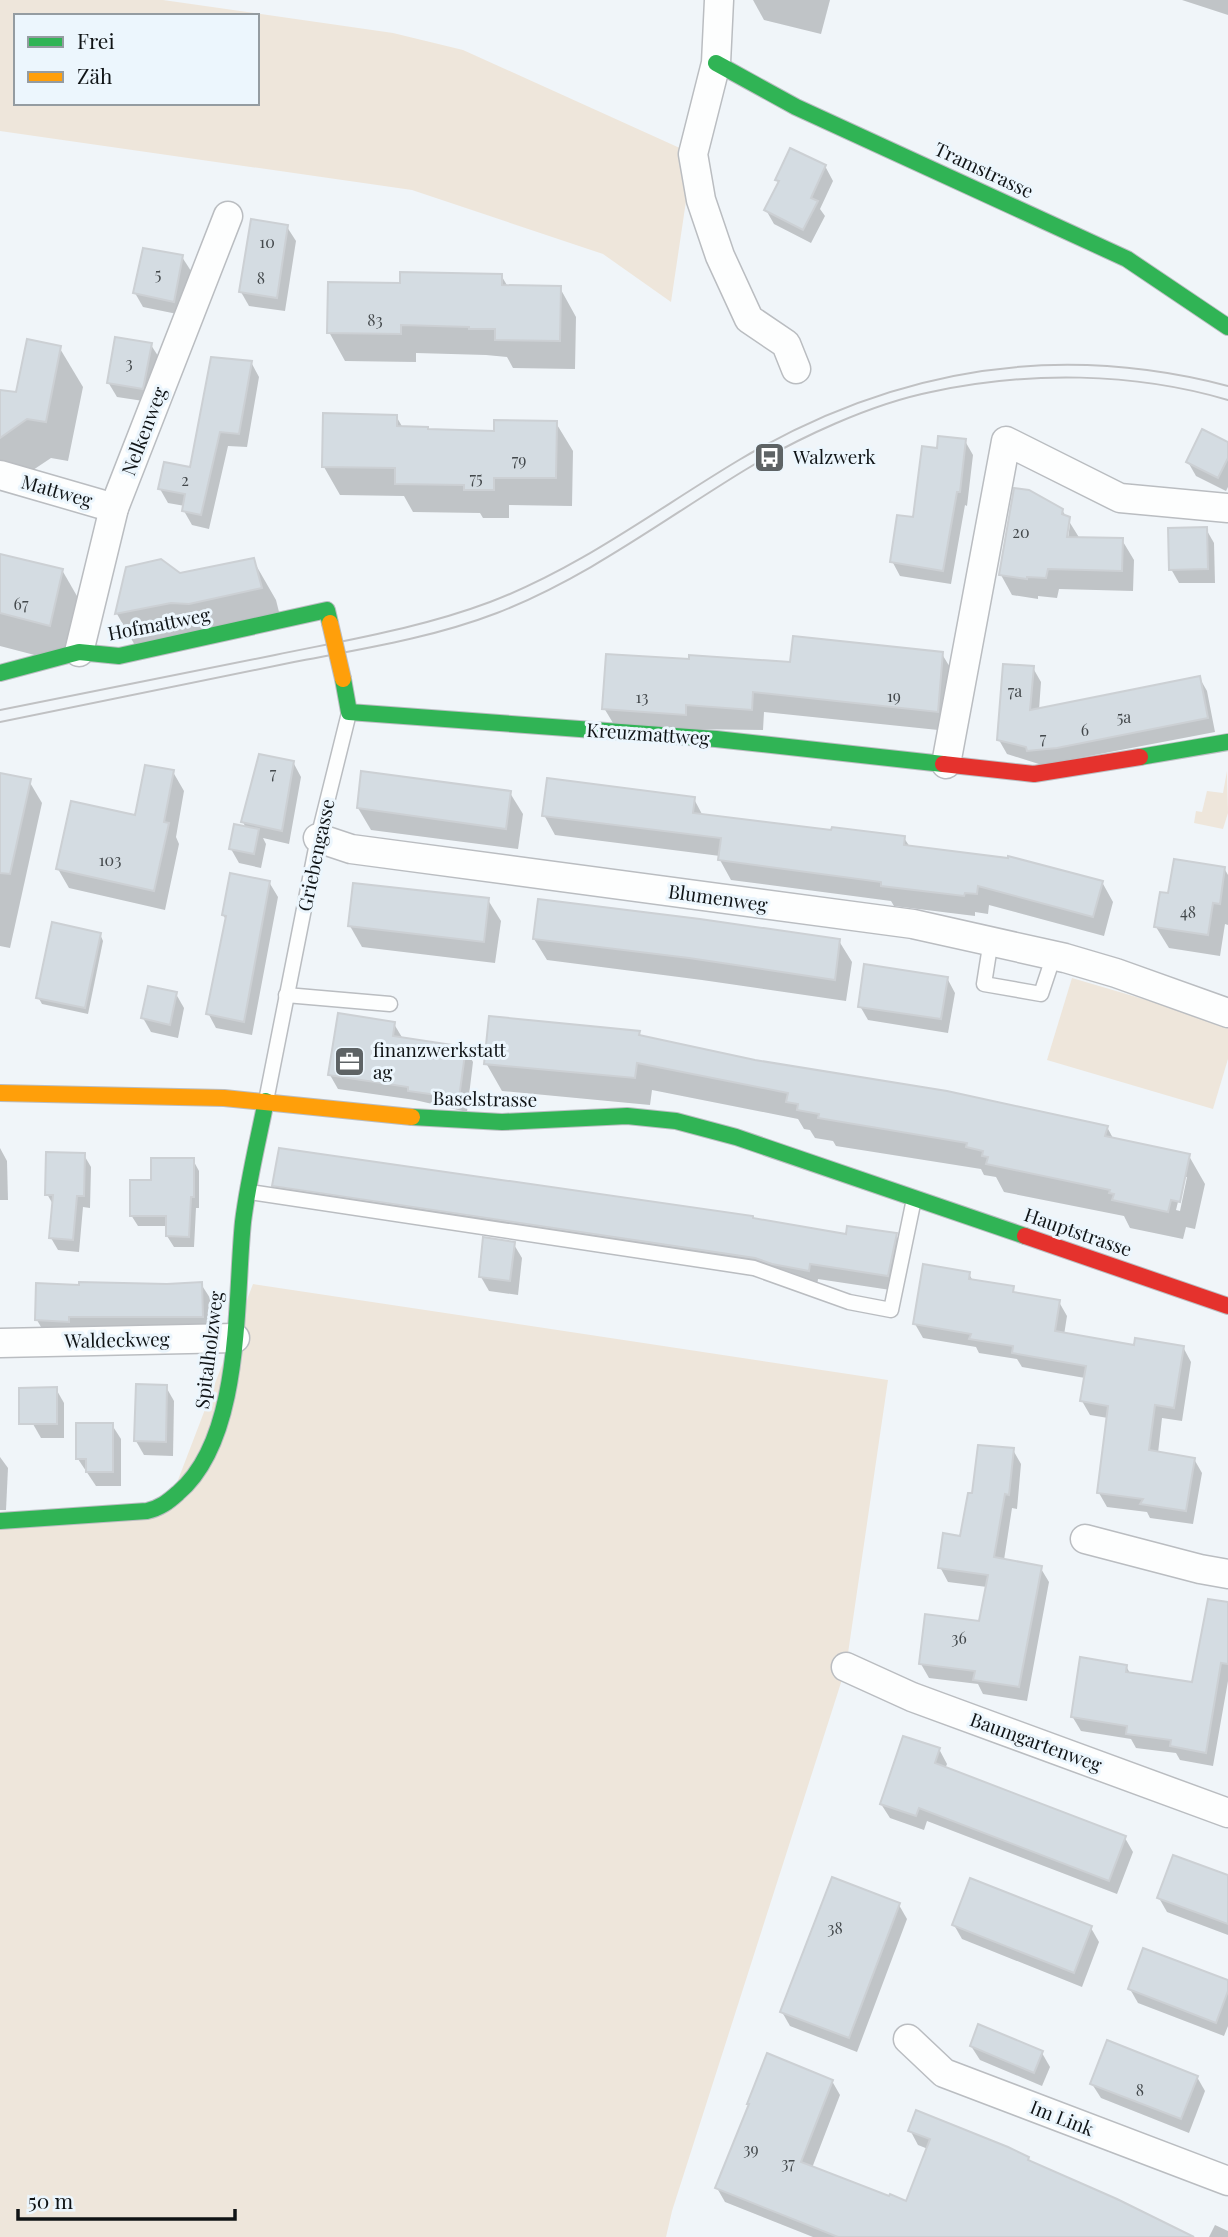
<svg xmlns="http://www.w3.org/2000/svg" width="1228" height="2237" font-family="'Playfair Display',serif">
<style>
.green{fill:#eee6db;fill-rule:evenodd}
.shadow{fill:#0003;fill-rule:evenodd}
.building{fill:#d4dce2;stroke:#ccd0d4;stroke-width:2}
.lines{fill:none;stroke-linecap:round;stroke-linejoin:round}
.lane-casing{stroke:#babdc1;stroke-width:17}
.street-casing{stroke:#babdc1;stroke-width:31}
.fast-casing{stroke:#babdc1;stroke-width:18}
.slow-casing{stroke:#babdc1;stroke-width:18}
.jam-casing{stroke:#babdc1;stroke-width:18}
.lane{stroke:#fdfefe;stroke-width:14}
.street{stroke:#fdfefe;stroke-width:28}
.fast{stroke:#30b455;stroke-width:16}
.slow{stroke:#ff9f0a;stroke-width:16}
.jam{stroke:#e5322d;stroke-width:16}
.tram{stroke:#c0c1c3;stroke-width:2}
.slow-bridge-casing{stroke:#babdc1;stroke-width:18;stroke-linecap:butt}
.slow-bridge{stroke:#ff9f0a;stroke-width:16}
.labels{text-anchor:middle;stroke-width:6;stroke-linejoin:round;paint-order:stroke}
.number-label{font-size:16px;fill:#43484b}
.street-label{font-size:19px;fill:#101416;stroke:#ecf6fd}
.poi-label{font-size:19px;fill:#101416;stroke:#ecf6fd;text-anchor:start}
</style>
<rect width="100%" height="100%" fill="#f0f5f9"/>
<g class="green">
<path d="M0,0h163l230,33 70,17 230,104 -22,148 -68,-48 -191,-64 -412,-59zM16,16h241v87h-241z"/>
<polygon points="1227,771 1228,813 1223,829 1194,823 1196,811 1202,812 1207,791 1223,793"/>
<polygon points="1072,978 1228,1024 1228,1059 1213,1109 1047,1060"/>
<polygon points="253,1284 888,1380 846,1667 672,2211 666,2237 0,2237 0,1528 165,1514"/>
</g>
<g class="shadow">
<polygon points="753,0 830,0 821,34 764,20"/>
<polygon points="1182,0 1228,0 1228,15"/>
<polygon points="825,166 833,181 820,209 825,216 811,243 774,224 766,210 779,184 777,180"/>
<polygon points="287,227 296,241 285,311 249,306 241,292"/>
<polygon points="182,257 191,271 182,315 143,307 135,293"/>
<polygon points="501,275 508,287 560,288 576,317 575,369 513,368 507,357 486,355 416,353 416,362 345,361 329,332 401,285"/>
<polygon points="151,345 160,359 150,402 117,397 108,382"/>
<polygon points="59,347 83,387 68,461 51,458 33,470 0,466 0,391 17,394"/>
<polygon points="251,362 259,377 247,447 228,446 209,529 192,525 184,511 185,506 168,503 160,489 192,469"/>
<polygon points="396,416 403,428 428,431 496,432 556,423 573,451 572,506 509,505 509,518 483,518 480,513 413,512 404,496 340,495 324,467"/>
<polygon points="965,441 973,455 967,506 965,505 951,584 900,576 892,561 915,519 938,450"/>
<polygon points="1228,444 1228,487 1226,491 1196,476 1188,462"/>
<path d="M1062,510l18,29 42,1 12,20 -1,31 -74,-2 -2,9 -19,-2v3l-26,-4 -11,-20zM1067,524h3l-3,22 -3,-1z"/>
<polygon points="1206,529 1214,543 1215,583 1179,583 1171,569"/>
<polygon points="0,556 62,570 85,610 73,665 0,646"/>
<polygon points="253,560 276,600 283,628 140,654 117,614 127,569 179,575"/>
<polygon points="942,654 954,674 948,731 764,712 763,730 616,728 604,708 792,664"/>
<polygon points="1033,668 1041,682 1039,710 1199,677 1207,691 1215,732 1042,765 1007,754 999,740"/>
<polygon points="293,762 301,777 289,844 263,838 266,844 261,868 239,863 231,849 246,828 243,822"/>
<polygon points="173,772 184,791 176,837 179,844 165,910 69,888 58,869 137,817"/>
<polygon points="0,775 29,781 42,803 10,948 0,946"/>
<polygon points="510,793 523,814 518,849 371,830 358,808"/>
<polygon points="694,799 703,816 833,832 904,838 910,847 1102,882 1113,902 1104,936 989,905 988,914 975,912 975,916 894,906 891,901 731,880 720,860 720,856 555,835 544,815"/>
<polygon points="1224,868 1228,875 1228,925 1225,924 1220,956 1169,948 1156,927 1170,895"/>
<polygon points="269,882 278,897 252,1035 216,1028 208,1013 227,921 223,915"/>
<polygon points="488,900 501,921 495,963 362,947 350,926"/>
<polygon points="100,934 103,941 88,1014 42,1004 38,997"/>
<polygon points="534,939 839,941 852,962 846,1001 702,980 547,960"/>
<polygon points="947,978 955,993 948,1033 868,1020 860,1006"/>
<polygon points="176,994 184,1008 178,1038 151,1032 143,1018"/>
<polygon points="394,1024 403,1039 465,1048 473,1062 467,1112 415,1100 338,1089 330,1075"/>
<path d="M639,1032l3,6 113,23 352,66 7,13 75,16 16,28 -10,45 -9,-2 -3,12 -53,-11 -6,-12 -120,-24 -8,-15 -12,-2 -3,-6 -145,-23 -3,-5 -18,-3 -5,-8 -6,-1 -6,-10 -146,-29 -2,15 -148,-14 -16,-28zM1184,1177h3l-7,34 -4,-1z"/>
<polygon points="0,1148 7,1161 8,1200 0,1200"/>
<polygon points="84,1155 91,1167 90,1208 83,1207 79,1252 58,1250 51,1238 54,1206 47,1194"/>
<polygon points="193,1160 199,1171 199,1208 196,1208 194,1247 174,1247 167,1236 167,1226 138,1226 131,1215 152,1182"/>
<polygon points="274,1185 847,1236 896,1235 905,1251 897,1291 818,1279 817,1286 773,1276 283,1201"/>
<polygon points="513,1243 522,1258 518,1295 489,1291 481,1277"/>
<polygon points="969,1274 973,1281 1012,1288 1016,1295 1059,1302 1067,1316 1064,1335 1135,1347 1183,1347 1191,1362 1182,1421 1162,1418 1158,1453 1194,1459 1202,1473 1193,1524 1150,1518 1147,1512 1107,1507 1099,1493 1108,1418 1090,1415 1082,1401 1085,1378 1022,1367 1017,1359 979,1353 976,1347 923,1338 915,1324"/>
<polygon points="201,1284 210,1298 210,1331 45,1334 37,1320 167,1286"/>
<polygon points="166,1387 174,1401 173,1456 144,1455 136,1441"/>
<polygon points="56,1389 64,1403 64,1438 41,1438 33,1424"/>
<polygon points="112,1425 121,1439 121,1486 96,1486 78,1459"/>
<polygon points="1013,1450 1021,1464 1017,1509 1012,1508 1004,1560 1040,1567 1049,1582 1027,1701 983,1694 978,1684 929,1678 921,1664 980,1623 987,1587 948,1582 940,1567 962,1537 974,1495"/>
<polygon points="0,1457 8,1468 6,1510 0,1510"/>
<polygon points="1228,1604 1228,1681 1213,1766 1180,1760 1176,1753 1136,1748 1131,1739 1081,1731 1072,1716 1126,1666 1131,1675 1193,1684"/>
<polygon points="939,1749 947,1764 945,1769 1125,1838 1133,1852 1117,1894 927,1821 924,1830 890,1818 881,1804"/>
<polygon points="1228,1877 1228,1935 1167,1912 1159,1898"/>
<polygon points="899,1905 907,1919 857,2052 790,2026 782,2012"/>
<polygon points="954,1925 1091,1928 1099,1942 1082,1987 962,1939"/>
<polygon points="1228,1982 1228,2026 1224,2036 1138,2003 1130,1989"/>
<polygon points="971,2046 1042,2053 1050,2067 1042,2086 980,2060"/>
<polygon points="1197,2077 1205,2091 1189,2133 1101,2098 1092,2084"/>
<polygon points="832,2081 840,2095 812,2168 907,2203 928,2149 918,2145 910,2130 1028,2158 1030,2162 1190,2237 813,2237 725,2202 717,2188"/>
<polygon points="1215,2225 1228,2231 1228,2237 1209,2237"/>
</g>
<g class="building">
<polygon points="790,148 826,165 811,198 818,201 803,230 764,210 779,181 775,180"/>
<polygon points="251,219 288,225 277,298 239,292"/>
<polygon points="143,248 183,255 174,302 133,293"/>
<polygon points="400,272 502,274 502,285 561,286 560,341 495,340 495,329 469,329 469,327 401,325 401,334 327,333 328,282 400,283"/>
<polygon points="115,337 152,343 143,389 107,383"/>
<polygon points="27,339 61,346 46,422 27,419 0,438 0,390 16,392"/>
<polygon points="211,357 252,361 239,434 220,432 201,515 182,511 185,494 158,489 164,462 190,467"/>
<polygon points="323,413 397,415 397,426 428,427 428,429 494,431 494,420 557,421 556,478 494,478 494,490 464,490 464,485 395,484 395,468 322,467"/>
<polygon points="1202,429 1228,442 1228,458 1218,478 1186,462"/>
<polygon points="938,436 966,439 960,492 957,492 943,571 890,562 897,515 913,517 922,446 937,448"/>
<polygon points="1014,488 1029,490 1063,509 1062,514 1070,517 1067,537 1123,538 1122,571 1048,569 1046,578 1027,577 1027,579 999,575"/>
<polygon points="1207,527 1208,569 1169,570 1168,528"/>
<polygon points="0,554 63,569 50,626 0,613"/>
<polygon points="254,558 262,588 189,604 171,603 115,614 126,567 161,559 180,573"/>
<polygon points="793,636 943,652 938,712 753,692 752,710 686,705 686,715 602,709 606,654 689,659 689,655 790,662"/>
<polygon points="1003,664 1034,666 1030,710 1200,676 1208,718 1057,748 1027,751 1026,747 997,740"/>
<polygon points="259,754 294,761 282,831 241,822"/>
<polygon points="145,765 174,770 164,822 169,823 154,891 56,869 71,801 135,815"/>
<polygon points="361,771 511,791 506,829 357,808"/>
<polygon points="0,773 31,779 10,874 0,873"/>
<polygon points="547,778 695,797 693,813 831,830 832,827 905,836 904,845 1008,858 1008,856 1103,881 1093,917 978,886 977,894 965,893 964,896 881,886 881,882 718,860 721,838 542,816"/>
<polygon points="234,824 259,829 254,854 229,849"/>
<polygon points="1174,859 1225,867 1220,904 1213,903 1208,935 1154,927 1160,892 1168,893"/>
<polygon points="230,873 270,881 244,1022 206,1014 226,916 222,915"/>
<polygon points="353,883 489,898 484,942 348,926"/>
<polygon points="538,899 700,919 840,939 835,980 689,958 533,939"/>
<polygon points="52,922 101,933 85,1008 36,998"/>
<polygon points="864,964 948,977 941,1019 858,1007"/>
<polygon points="148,986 177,992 170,1025 141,1018"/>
<polygon points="338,1013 395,1022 393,1036 466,1047 459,1098 408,1091 408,1087 328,1075"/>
<polygon points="489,1016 640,1031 639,1035 755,1060 947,1091 1108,1126 1105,1136 1190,1154 1180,1202 1171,1200 1168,1212 1112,1200 1114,1194 1109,1193 1110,1190 986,1164 988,1157 982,1156 983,1151 966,1147 967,1143 818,1118 819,1114 797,1110 798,1104 786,1102 788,1093 637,1063 635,1078 484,1064"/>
<polygon points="279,1148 753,1216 753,1218 846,1234 847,1226 897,1233 888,1276 810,1264 809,1271 772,1264 755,1258 272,1186"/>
<polygon points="46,1152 85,1153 84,1196 77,1196 73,1240 49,1238 53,1195 45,1195"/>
<polygon points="151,1158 194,1158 194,1197 191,1197 189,1237 166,1236 166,1216 130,1216 130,1180 151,1180"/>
<polygon points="483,1237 515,1242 510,1281 479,1277"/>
<polygon points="923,1264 970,1272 969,1279 1014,1286 1013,1292 1060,1300 1055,1331 1134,1345 1135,1338 1184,1346 1174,1408 1155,1405 1149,1450 1195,1458 1186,1511 1140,1504 1143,1499 1097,1493 1108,1406 1080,1401 1086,1366 1012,1353 1013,1346 969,1339 971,1334 913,1324"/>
<polygon points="79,1282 167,1284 202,1282 203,1317 69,1317 69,1322 35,1320 36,1283 79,1285"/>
<polygon points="136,1384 167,1385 166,1442 134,1441"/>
<polygon points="57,1387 57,1424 19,1424 19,1388"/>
<polygon points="76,1423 113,1423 113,1472 86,1472 86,1459 76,1459"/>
<polygon points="978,1445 1014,1448 1009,1495 1005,1494 994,1557 1042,1566 1019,1687 973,1680 975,1671 919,1664 925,1614 979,1621 988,1575 938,1568 943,1533 960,1536 968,1493 972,1493"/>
<polygon points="1208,1599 1228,1602 1228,1664 1221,1663 1206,1753 1170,1746 1171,1740 1126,1734 1127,1726 1071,1717 1080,1657 1127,1665 1126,1672 1192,1682"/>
<polygon points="903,1736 940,1748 935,1763 1126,1836 1109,1881 919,1808 916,1816 880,1804"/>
<polygon points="1173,1855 1228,1875 1228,1924 1157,1898"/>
<polygon points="832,1877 900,1903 849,2038 780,2012"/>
<polygon points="970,1878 1092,1926 1074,1973 952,1925"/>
<polygon points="1143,1948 1228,1980 1228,1991 1216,2023 1128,1989"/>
<polygon points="978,2024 1043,2051 1034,2073 970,2046"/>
<polygon points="1107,2040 1198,2076 1181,2119 1090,2084"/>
<polygon points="767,2053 833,2080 801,2162 889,2196 890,2194 906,2201 930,2139 908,2131 916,2110 1008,2147 1029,2157 1028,2160 1117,2199 1194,2237 838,2237 715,2188 749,2104 747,2104"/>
</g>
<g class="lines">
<defs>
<g id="lane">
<polyline points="991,940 984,984 1041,994 1054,955"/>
<polyline points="286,995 390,1004"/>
<polyline points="266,1101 318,838 349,713"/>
<polyline points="250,1192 754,1268 849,1302 891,1310 914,1199"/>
</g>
<g id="street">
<polyline points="719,0 716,63 693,154 701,200 720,256 749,319 786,344 796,369"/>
<polyline points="0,475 114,508"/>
<polyline points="79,652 114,508 228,216"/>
<polyline points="946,764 1006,441 1120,498 1228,508"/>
<polyline points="318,838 351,849 913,924 1065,958 1116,973 1228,1013"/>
<polyline points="0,1343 235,1338"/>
<polyline points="1085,1539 1200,1569 1228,1574"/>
<polyline points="846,1667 912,1697 1228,1813"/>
<polyline points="908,2039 944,2073 1228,2181"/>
</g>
<g id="fast">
<polyline points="716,63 796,107 1127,259 1228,327"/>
<polyline points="0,673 79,652 119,656 327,610 330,623"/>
<polyline points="343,679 349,712 716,739 943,764"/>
<polyline points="1140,757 1228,742"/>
<polyline points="412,1117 502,1122 627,1116 676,1121 736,1137 1025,1236"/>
<path d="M0,1521l147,-10c13,-3 21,-9 31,-18 65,-55 57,-193 65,-271 5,-41 15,-81 23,-121"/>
</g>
<polyline id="slow" points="0,1093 224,1098 412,1117"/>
<g id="jam">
<polyline points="943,764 1034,774 1140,757"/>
<polyline points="1025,1236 1228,1306"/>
</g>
</defs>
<use href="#lane" class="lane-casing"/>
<use href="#street" class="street-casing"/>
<use href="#fast" class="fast-casing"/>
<use href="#slow" class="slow-casing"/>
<use href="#jam" class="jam-casing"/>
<use href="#lane" class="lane"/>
<use href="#street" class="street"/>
<use href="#fast" class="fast"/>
<use href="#slow" class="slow"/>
<use href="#jam" class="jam"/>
<g class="tram">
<path d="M0,710c92,-18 183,-37 275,-55 72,-15 146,-27 215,-53 90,-34 167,-93 249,-142 153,-91 316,-119 489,-74"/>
<path d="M0,722c98,-20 196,-40 294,-60 68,-13 138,-24 203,-49 90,-35 166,-93 248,-143 53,-32 126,-66 186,-78 97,-21 202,-20 297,8"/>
</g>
<defs>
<polyline id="slow-bridge" points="330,623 343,679"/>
</defs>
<use href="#slow-bridge" class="slow-bridge-casing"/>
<use href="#slow-bridge" class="slow-bridge"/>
</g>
<defs>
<symbol id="bus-square" viewBox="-11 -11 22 22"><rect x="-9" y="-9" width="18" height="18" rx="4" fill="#5e6365" stroke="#ecf6fd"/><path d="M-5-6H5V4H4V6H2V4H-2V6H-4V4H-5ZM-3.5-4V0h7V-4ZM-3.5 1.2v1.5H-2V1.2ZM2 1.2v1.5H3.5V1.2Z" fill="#fff"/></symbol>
<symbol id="office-square" viewBox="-11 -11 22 22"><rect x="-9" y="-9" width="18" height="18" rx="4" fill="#5e6365" stroke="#ecf6fd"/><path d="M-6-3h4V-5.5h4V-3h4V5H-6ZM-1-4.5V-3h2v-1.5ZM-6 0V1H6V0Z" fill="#fff"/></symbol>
</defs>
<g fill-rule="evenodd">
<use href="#bus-square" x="752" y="440" width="35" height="35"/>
<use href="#office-square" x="332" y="1044" width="35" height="35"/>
</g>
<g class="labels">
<g class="number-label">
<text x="267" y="248">10</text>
<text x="158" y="280">5</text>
<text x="261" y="284">8</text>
<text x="375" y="326">83</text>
<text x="129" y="369">3</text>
<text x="519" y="466">79</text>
<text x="476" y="484">75</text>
<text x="185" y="486">2</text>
<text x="1021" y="538">20</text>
<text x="21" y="610">67</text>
<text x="1015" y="697">7a</text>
<text x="894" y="702">19</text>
<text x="642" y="703">13</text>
<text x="1124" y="723">5a</text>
<text x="1085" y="736">6</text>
<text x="1043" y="744">7</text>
<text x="273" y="779">7</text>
<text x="110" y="866">103</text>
<text x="1188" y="918">48</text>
<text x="959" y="1644">36</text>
<text x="835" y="1934">38</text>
<text x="1140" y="2096">8</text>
<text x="751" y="2155">39</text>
<text x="788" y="2169">37</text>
</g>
<g class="street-label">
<text transform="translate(984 170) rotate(25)" y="7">Tramstrasse</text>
<text transform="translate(144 431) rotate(-69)" y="7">Nelkenweg</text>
<text transform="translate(57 491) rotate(16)" y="7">Mattweg</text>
<text transform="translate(159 624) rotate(-11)" y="7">Hofmattweg</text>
<text transform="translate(648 734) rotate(4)" y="7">Kreuzmattweg</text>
<text transform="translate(316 855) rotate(-78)" y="7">Griebengasse</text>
<text transform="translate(718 898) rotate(8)" y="7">Blumenweg</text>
<text transform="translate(485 1099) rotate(1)" y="7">Baselstrasse</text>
<text transform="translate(1078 1232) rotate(19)" y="7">Hauptstrasse</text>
<text transform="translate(117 1340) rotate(-1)" y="7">Waldeckweg</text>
<text transform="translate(209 1350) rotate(-83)" y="7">Spitalholzweg</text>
<text transform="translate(1036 1742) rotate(20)" y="7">Baumgartenweg</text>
<text transform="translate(1062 2118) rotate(21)" y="7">Im Link</text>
</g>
<g class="poi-label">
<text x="793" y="464">Walzwerk</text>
<text x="373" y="1057">finanzwerkstatt<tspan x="373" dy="22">ag</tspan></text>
</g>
</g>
<rect x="14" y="14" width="245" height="91" fill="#ecf6fd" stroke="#949ca1" stroke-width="2"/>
<rect x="28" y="37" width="35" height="10" fill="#30b455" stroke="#949ca1" stroke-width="2"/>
<text x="77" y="49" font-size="21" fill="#101416">Frei</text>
<rect x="28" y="72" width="35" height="10" fill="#ff9f0a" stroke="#949ca1" stroke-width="2"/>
<text x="77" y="84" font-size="21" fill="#101416">Zäh</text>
<path d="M18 2209v10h217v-10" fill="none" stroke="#101416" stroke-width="3.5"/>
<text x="28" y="2209" font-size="21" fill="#101416" stroke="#ecf6fd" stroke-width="5" paint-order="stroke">50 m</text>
</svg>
